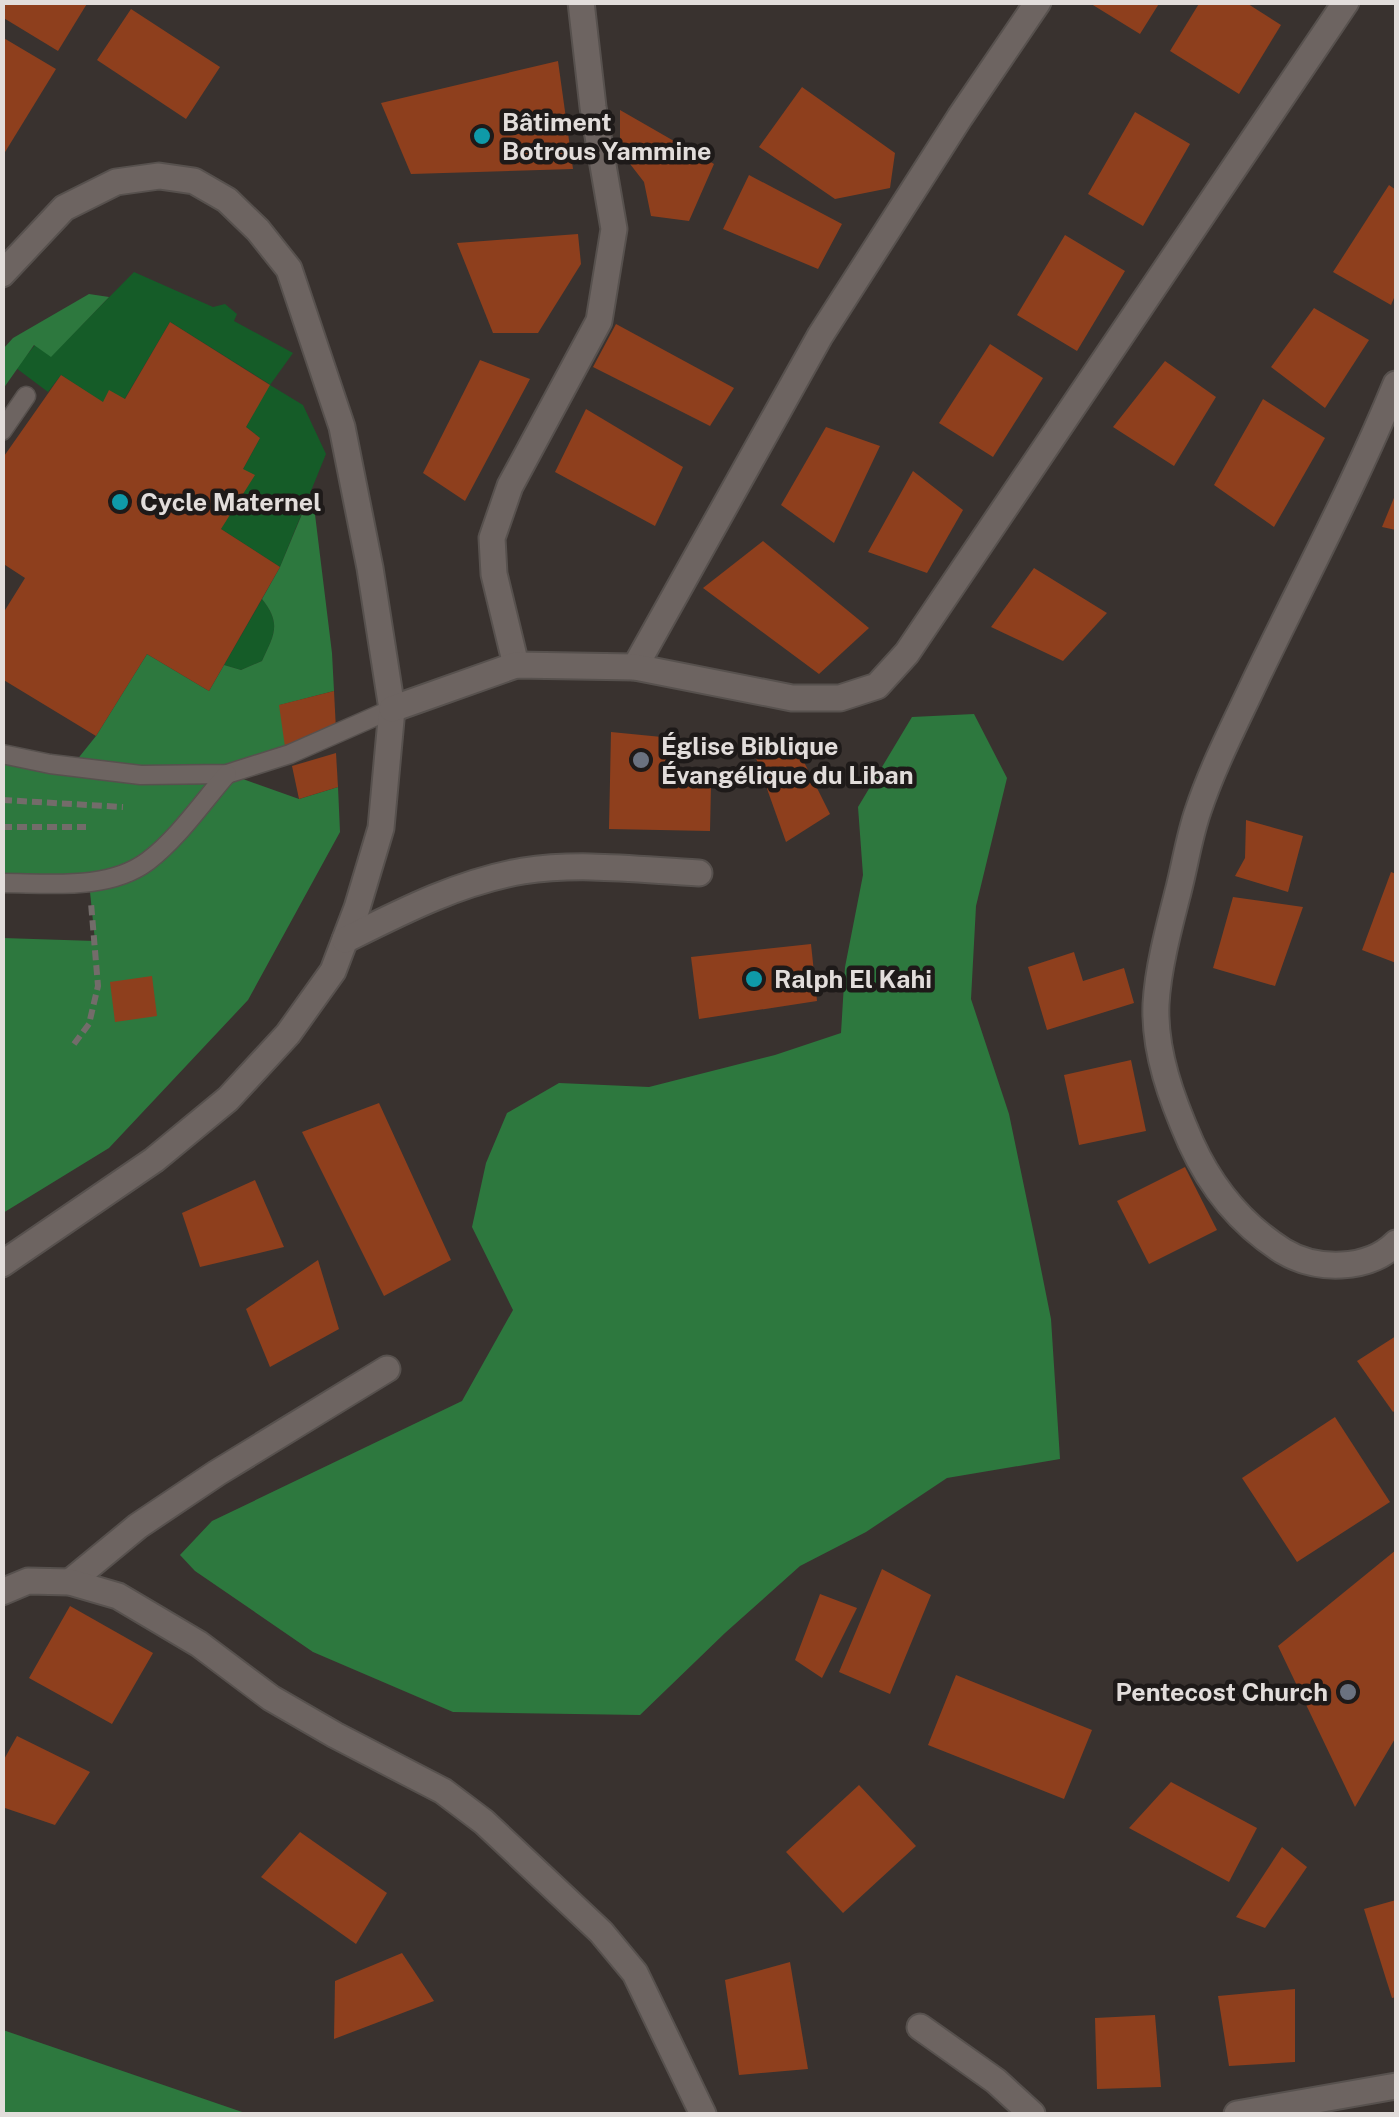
<svg xmlns="http://www.w3.org/2000/svg" width="1399" height="2117" font-family="'Public Sans',sans-serif">
<style>
.green{fill:#155c28}
.forest{fill:#2d783e}
.building{fill:#8e3f1d}
.lines{fill:none;stroke-linecap:round;stroke-linejoin:round}
.service-casing{stroke:#57514e;stroke-width:21}
.minor-casing{stroke:#57514e;stroke-width:29}
.path{stroke:#736c6a;stroke-width:6;stroke-dasharray:10 5;stroke-linecap:butt}
.service{stroke:#6d6461;stroke-width:18}
.minor{stroke:#6d6461;stroke-width:25}
.culture-dot{fill:#0f9aa8;stroke:#1e1a19;stroke-width:4}
.worship-dot{fill:#6b7280;stroke:#1e1a19;stroke-width:4}
.labels{text-anchor:middle;stroke-width:9;stroke-linejoin:round;paint-order:stroke}
.poi-label{font-size:25px;font-weight:bold;fill:#e2dddb;stroke:#1e1a19;text-anchor:start}
</style>
<rect width="100%" height="100%" fill="#39322f"/>
<g class="green">
<polygon points="134,272 213,307 225,304 237,314 234,321 293,353 270,385 303,405 326,454 280,567 221,529 243,469 260,438 246,427 269,384 170,322 117,412 61,375 48,392 16,368 35,345 51,356"/>
<path d="M262,599c20,25 12,36 0,62l-21,9 -17,-5z"/>
</g>
<g class="forest">
<polygon points="89,294 109,297 51,357 34,345 3,389 3,349 13,338"/>
<path d="M312,490l20,163 2,38 -54,14 10,49 -61,20 70,25 39,-12 2,45 -92,168 -139,148 -106,65v-275l92,3 -6,-59 -86,1v-129l69,12 24,-30 51,-82 62,37 15,-26 17,5 21,-9c12,-26 20,-37 0,-62l18,-32z"/>
<polygon points="974,714 1007,778 976,906 971,999 1009,1114 1036,1244 1051,1319 1060,1459 947,1478 866,1532 800,1566 725,1633 640,1715 453,1712 313,1652 195,1571 180,1555 212,1521 462,1401 513,1310 472,1227 486,1163 507,1113 559,1083 649,1087 775,1055 841,1033 845,967 863,875 858,807 912,717"/>
<polygon points="2,2030 3,2030 248,2114 3,2114"/>
</g>
<g class="building">
<polygon points="2,2 88,2 58,51 2,17"/>
<polygon points="1088,2 1160,2 1140,34"/>
<polygon points="1200,2 1245,2 1281,25 1239,94 1170,51"/>
<polygon points="131,9 220,67 186,119 97,60"/>
<polygon points="2,37 56,69 2,157"/>
<polygon points="558,61 573,169 411,174 381,103"/>
<polygon points="802,87 895,153 890,188 835,199 759,147"/>
<polygon points="620,110 714,164 689,221 651,216 644,182 620,151"/>
<polygon points="1135,112 1190,144 1143,226 1088,194"/>
<polygon points="749,175 842,224 818,269 723,229"/>
<polygon points="1389,185 1396,190 1396,293 1391,305 1333,272"/>
<polygon points="578,234 581,264 538,333 493,333 457,243"/>
<polygon points="1065,235 1125,271 1077,351 1017,315"/>
<polygon points="1314,308 1369,340 1325,408 1271,367"/>
<polygon points="170,322 270,385 246,427 260,438 243,469 255,475 221,529 280,567 209,691 147,654 96,736 2,679 2,615 25,578 2,563 2,459 61,375 103,402 109,390 125,399"/>
<polygon points="616,324 734,388 710,426 593,367"/>
<polygon points="990,344 1043,378 993,457 939,423"/>
<polygon points="480,360 530,379 465,501 423,473"/>
<polygon points="1165,361 1216,397 1174,466 1113,427"/>
<polygon points="1263,399 1325,438 1274,527 1214,485"/>
<polygon points="586,409 683,467 655,526 555,472"/>
<polygon points="826,427 880,446 834,543 781,505"/>
<polygon points="913,471 963,510 927,573 868,552"/>
<polygon points="1396,493 1396,530 1382,527"/>
<polygon points="763,541 869,628 819,674 703,588"/>
<polygon points="1034,568 1107,613 1063,661 991,627"/>
<polygon points="334,691 336,730 285,747 279,705"/>
<polygon points="611,732 672,738 672,783 711,785 710,831 609,829"/>
<polygon points="796,746 830,814 786,842 756,758"/>
<polygon points="336,753 338,787 299,799 292,766"/>
<polygon points="1246,820 1303,836 1288,892 1235,876 1245,858"/>
<polygon points="1391,872 1396,874 1396,963 1362,950"/>
<polygon points="1233,897 1303,907 1275,986 1213,968"/>
<polygon points="811,944 817,1001 699,1019 691,957"/>
<polygon points="1074,952 1083,981 1124,968 1134,1003 1047,1030 1028,967"/>
<polygon points="152,976 157,1016 115,1022 110,982"/>
<polygon points="1131,1060 1146,1131 1079,1145 1064,1075"/>
<polygon points="379,1103 451,1260 384,1296 302,1132"/>
<polygon points="1185,1167 1217,1230 1149,1264 1117,1201"/>
<polygon points="255,1180 284,1247 200,1267 182,1213"/>
<polygon points="318,1260 339,1329 270,1367 246,1309"/>
<polygon points="1396,1336 1396,1410 1393,1412 1357,1361"/>
<polygon points="1335,1417 1390,1502 1297,1562 1242,1478"/>
<polygon points="1396,1550 1396,1737 1355,1807 1278,1646"/>
<polygon points="882,1569 931,1595 890,1694 839,1672"/>
<polygon points="820,1594 857,1608 822,1678 795,1660"/>
<polygon points="70,1606 153,1653 112,1724 29,1678"/>
<polygon points="956,1675 1092,1730 1064,1799 928,1745"/>
<polygon points="17,1736 90,1772 55,1825 2,1807 2,1763"/>
<polygon points="1171,1782 1257,1828 1229,1882 1129,1828"/>
<polygon points="859,1785 916,1846 843,1913 786,1852"/>
<polygon points="300,1832 387,1893 356,1944 261,1877"/>
<polygon points="1282,1847 1307,1867 1265,1928 1236,1917"/>
<polygon points="1396,1900 1396,1997 1392,1998 1364,1909"/>
<polygon points="402,1953 434,2001 334,2039 335,1981"/>
<polygon points="790,1962 808,2069 739,2075 725,1980"/>
<polygon points="1295,1989 1295,2062 1229,2066 1218,1996"/>
<polygon points="1155,2015 1161,2087 1097,2089 1095,2018"/>
</g>
<g class="lines">
<defs>
<g id="service">
<polyline points="2,431 26,396"/>
<polyline points="2,754 50,764 141,775 227,774 290,754 392,709"/>
<path d="M2,883c47,0 106,8 146,-22 30,-23 54,-58 79,-87"/>
</g>
<g id="minor">
<polyline points="2,274 64,208 116,182 159,176 194,181 227,200 258,230 289,269 342,427 370,568 392,709 381,828 357,908 333,971 288,1034 228,1099 154,1160 2,1264"/>
<path d="M1396,384c-41,100 -93,197 -140,295 -20,43 -43,87 -58,132 -9,26 -13,54 -20,81 -9,35 -20,76 -22,112 -2,48 16,96 35,139 20,44 51,82 92,108 33,20 85,20 113,-8"/>
<polyline points="516,665 494,574 492,538 510,486 599,321 614,229 593,107 581,2"/>
<polyline points="635,667 820,336 960,117 1038,2"/>
<polyline points="392,709 516,665 635,667 792,698 840,698 877,686 907,653 1346,2"/>
<path d="M345,940c56,-28 114,-58 178,-69 58,-9 118,-1 176,2"/>
<polyline points="70,1582 138,1526 217,1473 387,1369"/>
<polyline points="2,1592 28,1581 70,1582 118,1596 199,1644 271,1698 335,1735 443,1791 484,1822 601,1932 635,1973 703,2114"/>
<polyline points="920,2027 996,2081 1032,2114"/>
<polyline points="1237,2114 1396,2086"/>
</g>
</defs>
<use href="#service" class="service-casing"/>
<use href="#minor" class="minor-casing"/>
<g class="path">
<polyline points="2,800 123,807"/>
<polyline points="2,827 86,827"/>
<polyline points="74,1044 89,1024 98,986 91,903"/>
</g>
<use href="#service" class="service"/>
<use href="#minor" class="minor"/>
</g>
<g class="culture-dot">
<circle cx="482" cy="136" r="10"/>
<circle cx="120" cy="502" r="10"/>
<circle cx="754" cy="979" r="10"/>
</g>
<g class="worship-dot">
<circle cx="641" cy="760" r="10"/>
<circle cx="1348" cy="1692" r="10"/>
</g>
<g class="labels">
<g class="poi-label">
<text x="502" y="131">Bâtiment<tspan x="502" dy="29">Botrous Yammine</tspan></text>
<text x="140" y="511">Cycle Maternel</text>
<text x="661" y="755">Église Biblique<tspan x="661" dy="29">Évangélique du Liban</tspan></text>
<text x="774" y="988">Ralph El Kahi</text>
<text x="1328" y="1701" text-anchor="end">Pentecost Church</text>
</g>
</g>
<rect width="1399" height="2117" fill="none" stroke="#e2dddb" stroke-width="10"/>
</svg>
